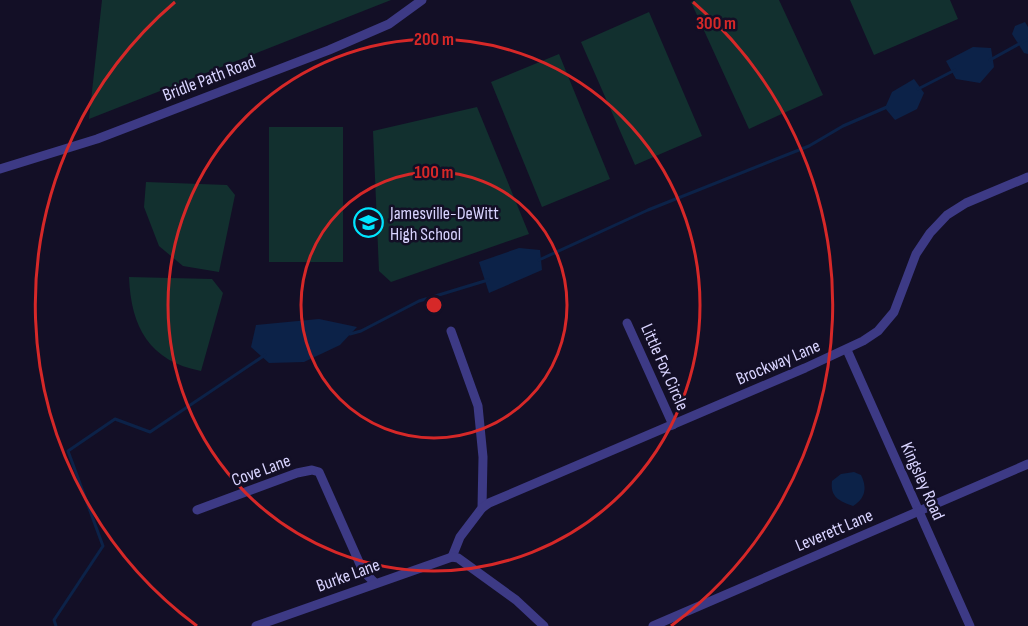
<svg xmlns="http://www.w3.org/2000/svg" width="1028" height="626" font-family="'Sofia Sans Condensed',sans-serif">
<style>
.green{fill:#12302f}
.water{fill:#0c2248}
.lines{fill:none;stroke-linecap:round;stroke-linejoin:round}
.stream{stroke:#0c2248;stroke-width:3}
.street{stroke:#3d3a85;stroke-width:9}
.ring{fill:none;stroke:#d62828;stroke-width:3}
.labels{text-anchor:middle;stroke-width:5;stroke-linejoin:round;paint-order:stroke}
.street-label{font-size:18px;fill:#d9d4ff;stroke:#130f26}
.poi-label{font-size:18px;fill:#d9d4ff;stroke:#130f26;text-anchor:start}
.centre{fill:#d62828;stroke:#130f26;stroke-width:3}
.ring-label{font-size:18px;text-anchor:middle;font-weight:bold;fill:#d62828;stroke:#130f26;stroke-width:5;stroke-linejoin:round;paint-order:stroke}
</style>
<rect width="100%" height="100%" fill="#130f26"/>
<g class="green">
<polygon points="102,0 391,0 89,119"/>
<polygon points="696,0 779,0 823,95 749,129 691,2"/>
<polygon points="850,0 950,0 958,19 874,55"/>
<polygon points="649,12 702,136 635,165 581,42"/>
<polygon points="559,54 610,179 542,207 491,82"/>
<polygon points="477,107 529,234 391,282 379,271 373,131"/>
<rect x="269" y="127" width="74" height="135"/>
<polygon points="146,182 227,185 235,195 219,272 183,266 159,246 144,207"/>
<path d="M129,277l83,2 11,14 -22,78c-52,-10 -70,-44 -72,-94z"/>
</g>
<g class="water">
<polygon points="1025,22 1028,27 1028,54 1024,53 1012,34 1015,26"/>
<polygon points="973,47 991,48 994,67 980,83 956,79 946,61"/>
<polygon points="914,79 924,93 917,109 895,120 885,108 892,92"/>
<polygon points="519,248 540,250 542,270 489,293 479,262"/>
<polygon points="319,319 357,327 340,345 304,362 269,363 251,347 256,325"/>
<path d="M854,472l7,3c6,12 5,23 -8,31 -14,-5 -23,-9 -21,-25l9,-7z"/>
</g>
<g class="lines">
<g class="stream">
<polyline points="990,60 1028,39"/>
<polyline points="918,89 955,70"/>
<polyline points="539,260 648,210 809,146 843,126 887,107"/>
<polyline points="350,334 361,331 419,301 488,280"/>
<polyline points="56,626 54,620 103,546 68,451 115,419 150,432 265,355"/>
</g>
<g class="street">
<polyline points="0,169 97,139 329,50 389,24 422,0"/>
<polyline points="627,323 673,425"/>
<polyline points="451,331 478,406 483,457 482,508 460,537 452,557"/>
<polyline points="847,350 970,626"/>
<polyline points="482,508 489,503 805,368 863,341 878,331 894,312 916,254 930,233 947,215 966,203 1028,177"/>
<polyline points="197,510 297,473 312,470 319,472 363,571 375,583"/>
<polyline points="256,626 452,557 458,558 516,600 544,626"/>
<polyline points="653,626 1028,464"/>
</g>
</g>
<g class="ring">
<circle cx="434" cy="305" r="133"/>
<circle cx="434" cy="305" r="266"/>
<path d="M197 626A399 399 0 0 1 175 2M693 2A399 399 0 0 1 671 626"/>
</g>
<defs>
<symbol id="school-ring" viewBox="-11 -11 22 22"><circle r="9.5" fill="#130f26" stroke="#00e5ff" stroke-width="1.5"/><path d="M0-5L7-2L0 1L-7-2ZM-4 1L0 2.5L4 1V4Q0 6-4 4Z" fill="#00e5ff"/></symbol>
</defs>
<g fill-rule="evenodd">
<use href="#school-ring" x="352" y="206" width="33" height="33"/>
</g>
<g class="labels">
<g class="street-label">
<text transform="translate(209 78) rotate(-21)" y="6">Bridle Path Road</text>
<text transform="translate(778 362) rotate(-23)" y="6">Brockway Lane</text>
<text transform="translate(665 367) rotate(66)" y="6">Little Fox Circle</text>
<text transform="translate(261 470) rotate(-20)" y="6">Cove Lane</text>
<text transform="translate(923 481) rotate(66)" y="6">Kingsley Road</text>
<text transform="translate(834 530) rotate(-23)" y="6">Leverett Lane</text>
<text transform="translate(348 575) rotate(-20)" y="6">Burke Lane</text>
</g>
<g class="poi-label">
<text x="390" y="219">Jamesville-DeWitt<tspan x="390" dy="21">High School</tspan></text>
</g>
</g>
<circle cx="434" cy="305" r="9" class="centre"/>
<g class="ring-label">
<text x="716" y="29">300 m</text>
<text x="434" y="45">200 m</text>
<text x="434" y="178">100 m</text>
</g>
</svg>
